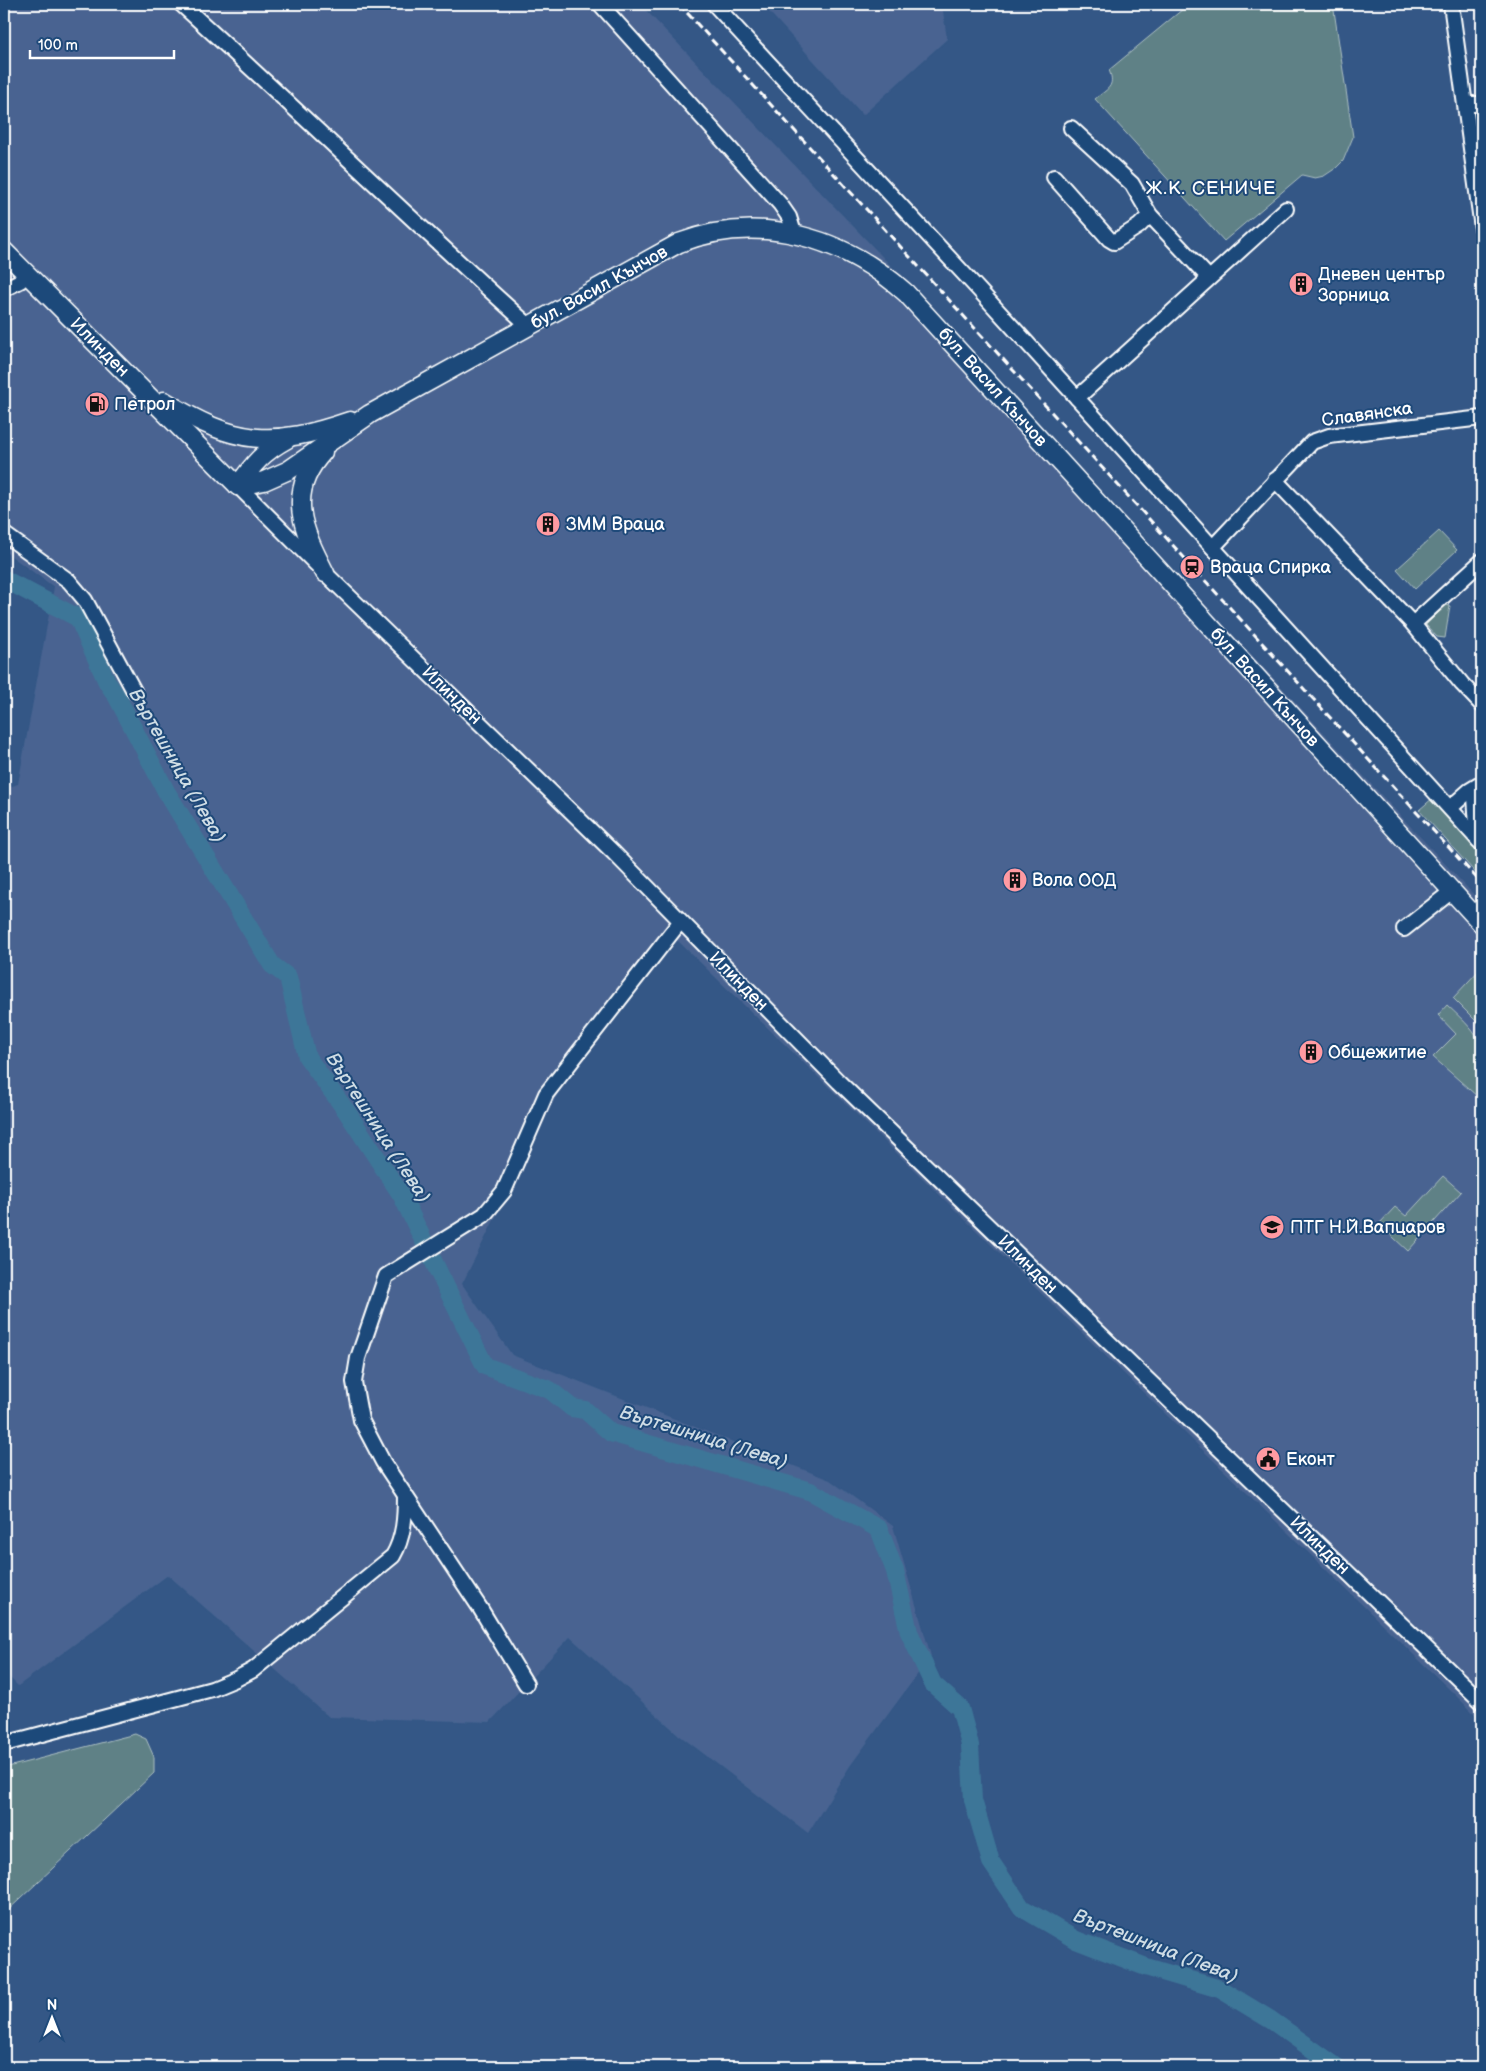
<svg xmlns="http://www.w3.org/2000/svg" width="1486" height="2071" font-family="'Balsamiq Sans',sans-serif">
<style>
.built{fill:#486491}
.green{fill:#5e8186;stroke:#aec0c2}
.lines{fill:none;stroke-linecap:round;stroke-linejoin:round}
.river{stroke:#3e7698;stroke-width:18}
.minor-casing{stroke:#fff;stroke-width:18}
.major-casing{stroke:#fff;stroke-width:21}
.minor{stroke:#1f4a7a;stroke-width:14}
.major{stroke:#1f4a7a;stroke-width:18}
.rail{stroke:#fff;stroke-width:3;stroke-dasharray:8 4;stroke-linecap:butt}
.labels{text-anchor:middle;stroke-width:4;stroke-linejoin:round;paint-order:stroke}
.poi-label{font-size:18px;fill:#fff;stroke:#1f4a7a;text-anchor:start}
.street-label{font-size:18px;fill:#fff;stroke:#1f4a7a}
.neighbourhood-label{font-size:19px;letter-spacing:1px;fill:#fff;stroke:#1f4a7a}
.water-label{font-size:19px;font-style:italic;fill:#cfdde5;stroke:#1f4a7a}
</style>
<rect width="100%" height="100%" fill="#345786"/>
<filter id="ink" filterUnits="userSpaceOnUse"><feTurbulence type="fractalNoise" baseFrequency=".02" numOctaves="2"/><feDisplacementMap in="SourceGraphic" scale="10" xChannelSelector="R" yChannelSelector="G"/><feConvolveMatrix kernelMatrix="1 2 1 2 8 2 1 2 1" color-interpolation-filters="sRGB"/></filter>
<g filter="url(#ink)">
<g class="built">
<polygon points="4,4 640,4 877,251 1474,895 1482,997 1482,1721 676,939 558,1093 462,1284 512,1355 830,1480 893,1526 931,1656 850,1766 808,1833 679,1735 570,1637 490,1722 329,1717 168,1575 18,1686 4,1672 4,789 18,784 54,587 4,551"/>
<polygon points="762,4 942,4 947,39 863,115"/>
</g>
<g class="green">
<path d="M1189,4h144l20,133 -10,24 -7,7 -12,8 -9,2 -13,-3 -78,66 -129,-142c12,-10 21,-12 14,-29z"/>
<polygon points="1439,531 1457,550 1415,589 1397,569"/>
<polygon points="1446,605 1450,606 1445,638 1437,637 1426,625"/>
<polygon points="1433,798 1482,852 1482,880 1419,810"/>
<polygon points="1482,967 1482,1027 1453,998"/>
<path d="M1447,1005c39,36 39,39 31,92l-45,-40 23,-23 -18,-19z"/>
<polygon points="1443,1176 1461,1192 1408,1251 1379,1224 1395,1207 1406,1216"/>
<polygon points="135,1734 146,1739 154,1757 154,1773 4,1914 4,1768"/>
</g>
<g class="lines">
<polyline class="river" points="4,579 78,618 107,682 117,697 166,791 272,965 288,977 307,1057 347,1112 402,1196 442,1279 485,1366 550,1390 572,1408 585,1410 611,1433 810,1491 879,1529 895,1571 909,1632 933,1684 960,1708 970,1745 973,1800 991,1862 1022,1908 1076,1940 1146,1967 1220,1989 1271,2020 1337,2067"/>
<defs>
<g id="minor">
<path d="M181,4c117,106 230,216 347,321"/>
<polyline points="600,4 780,204 789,217 794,233"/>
<polyline points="714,4 979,290 1482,844"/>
<polyline points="1451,4 1482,228"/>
<polyline points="1465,104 1482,104"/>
<polyline points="1071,128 1132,184 1150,215 1209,278"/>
<polyline points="1054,177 1109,239 1114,242 1139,226 1150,215"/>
<polyline points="4,289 20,281 27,274"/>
<polyline points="1077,398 1286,209"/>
<polyline points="1275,480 1413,624 1482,561"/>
<polyline points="238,486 325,573 614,853 839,1082 1482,1702"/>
<polyline points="4,534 69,581 85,600 134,691"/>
<polyline points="1213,547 1312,442 1329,436 1482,418"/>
<polyline points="1413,624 1462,684 1482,705"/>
<polyline points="1475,797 1478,840"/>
<polyline points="1450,808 1469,791 1482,783"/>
<polyline points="1404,929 1452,891"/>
<polyline points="526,1684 480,1608 383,1462 361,1420 354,1382 358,1358 386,1276 484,1215 504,1191 546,1094 680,922"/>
<path d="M4,1744l208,-55 24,-10 17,-9 140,-114c11,-19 12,-39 12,-61"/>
</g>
<g id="major">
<polyline points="4,251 238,486"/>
<path d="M164,401c72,44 107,47 186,20"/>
<path d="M323,452c-38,41 -20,78 2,121"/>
<path d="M238,486l26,-5 25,-11 81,-56 309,-171c80,-31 165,-6 227,50l576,631"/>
<path d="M238,486c15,-22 25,-34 49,-47"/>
</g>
</defs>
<use href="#minor" class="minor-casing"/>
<use href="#major" class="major-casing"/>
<use href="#minor" class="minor"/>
<use href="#major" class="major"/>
<polyline class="rail" points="679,4 1482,884"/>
</g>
</g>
<defs>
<symbol id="building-disc" viewBox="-11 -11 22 22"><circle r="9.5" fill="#ff9aa2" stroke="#1f4a7a"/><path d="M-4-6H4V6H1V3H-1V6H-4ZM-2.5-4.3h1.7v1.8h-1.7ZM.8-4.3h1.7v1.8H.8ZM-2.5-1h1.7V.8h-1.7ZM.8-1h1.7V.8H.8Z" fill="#111"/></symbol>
<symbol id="fuel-disc" viewBox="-11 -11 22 22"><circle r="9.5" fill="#ff9aa2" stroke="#1f4a7a"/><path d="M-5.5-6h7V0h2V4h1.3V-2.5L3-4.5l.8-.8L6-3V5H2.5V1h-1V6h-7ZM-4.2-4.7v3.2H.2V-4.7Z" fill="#111"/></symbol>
<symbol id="station-disc" viewBox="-11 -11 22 22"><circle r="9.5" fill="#ff9aa2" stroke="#1f4a7a"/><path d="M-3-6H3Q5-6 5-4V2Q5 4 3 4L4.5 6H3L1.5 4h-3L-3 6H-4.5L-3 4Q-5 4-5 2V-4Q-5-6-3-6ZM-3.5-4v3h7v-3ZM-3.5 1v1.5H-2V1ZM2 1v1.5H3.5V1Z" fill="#111"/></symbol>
<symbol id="school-disc" viewBox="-11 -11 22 22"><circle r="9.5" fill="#ff9aa2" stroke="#1f4a7a"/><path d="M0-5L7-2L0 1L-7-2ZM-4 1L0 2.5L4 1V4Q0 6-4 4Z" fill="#111"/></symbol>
<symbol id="civic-disc" viewBox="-11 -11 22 22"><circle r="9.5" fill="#ff9aa2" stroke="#1f4a7a"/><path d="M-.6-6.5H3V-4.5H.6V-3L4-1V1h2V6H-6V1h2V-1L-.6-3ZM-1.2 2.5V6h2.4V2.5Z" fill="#111"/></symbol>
</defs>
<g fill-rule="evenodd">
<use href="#building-disc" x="1287" y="270" width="28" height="28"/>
<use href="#fuel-disc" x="83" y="390" width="28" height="28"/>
<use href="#building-disc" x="534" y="510" width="28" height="28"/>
<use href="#station-disc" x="1178" y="553" width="28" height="28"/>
<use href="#building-disc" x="1001" y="866" width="28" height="28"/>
<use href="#building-disc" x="1297" y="1038" width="28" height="28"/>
<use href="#school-disc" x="1258" y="1213" width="28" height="28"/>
<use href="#civic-disc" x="1254" y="1445" width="28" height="28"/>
</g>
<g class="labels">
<g class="poi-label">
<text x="1318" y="280">Дневен център<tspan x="1318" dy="21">Зорница</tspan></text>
<text x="114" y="410">Петрол</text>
<text x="566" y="530">ЗММ Враца</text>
<text x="1210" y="573">Враца Спирка</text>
<text x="1032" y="886">Вола ООД</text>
<text x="1328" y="1058">Общежитие</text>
<text x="1290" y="1233">ПТГ Н.Й.Вапцаров</text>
<text x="1286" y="1465">Еконт</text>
</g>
<g class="street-label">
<text transform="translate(599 287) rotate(-29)" y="6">бул. Васил Кънчов</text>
<text transform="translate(100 347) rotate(45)" y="6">Илинден</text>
<text transform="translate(993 387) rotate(48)" y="6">бул. Васил Кънчов</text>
<text transform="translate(1367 414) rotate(-8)" y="6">Славянска</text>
<text transform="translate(1265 687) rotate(48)" y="6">бул. Васил Кънчов</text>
<text transform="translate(452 695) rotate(44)" y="6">Илинден</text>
<text transform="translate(739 981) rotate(45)" y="6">Илинден</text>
<text transform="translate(1028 1264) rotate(44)" y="6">Илинден</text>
<text transform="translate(1320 1545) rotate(44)" y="6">Илинден</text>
</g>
<g class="neighbourhood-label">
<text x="1211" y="194">Ж.К. СЕНИЧЕ</text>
</g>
<g class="water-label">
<text transform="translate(178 765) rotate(60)" y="7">Въртешница (Лева)</text>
<text transform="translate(379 1127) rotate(57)" y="7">Въртешница (Лева)</text>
<text transform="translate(704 1436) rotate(17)" y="7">Въртешница (Лева)</text>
<text transform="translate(1156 1945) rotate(21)" y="7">Въртешница (Лева)</text>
</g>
</g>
<rect width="1486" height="2071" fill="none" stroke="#1f4a7a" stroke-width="20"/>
<rect x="10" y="10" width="1466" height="2051" fill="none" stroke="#fff" stroke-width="2" filter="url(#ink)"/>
<g transform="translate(52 2018)" stroke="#1f4a7a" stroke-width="4" paint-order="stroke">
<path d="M0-4L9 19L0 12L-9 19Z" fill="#ffffff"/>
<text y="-8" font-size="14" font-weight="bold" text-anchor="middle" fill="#ffffff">N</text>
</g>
<path d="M30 50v8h144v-8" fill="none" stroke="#ffffff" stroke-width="2.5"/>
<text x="38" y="50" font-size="15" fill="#ffffff" stroke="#1f4a7a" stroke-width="4" paint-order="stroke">100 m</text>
</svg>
